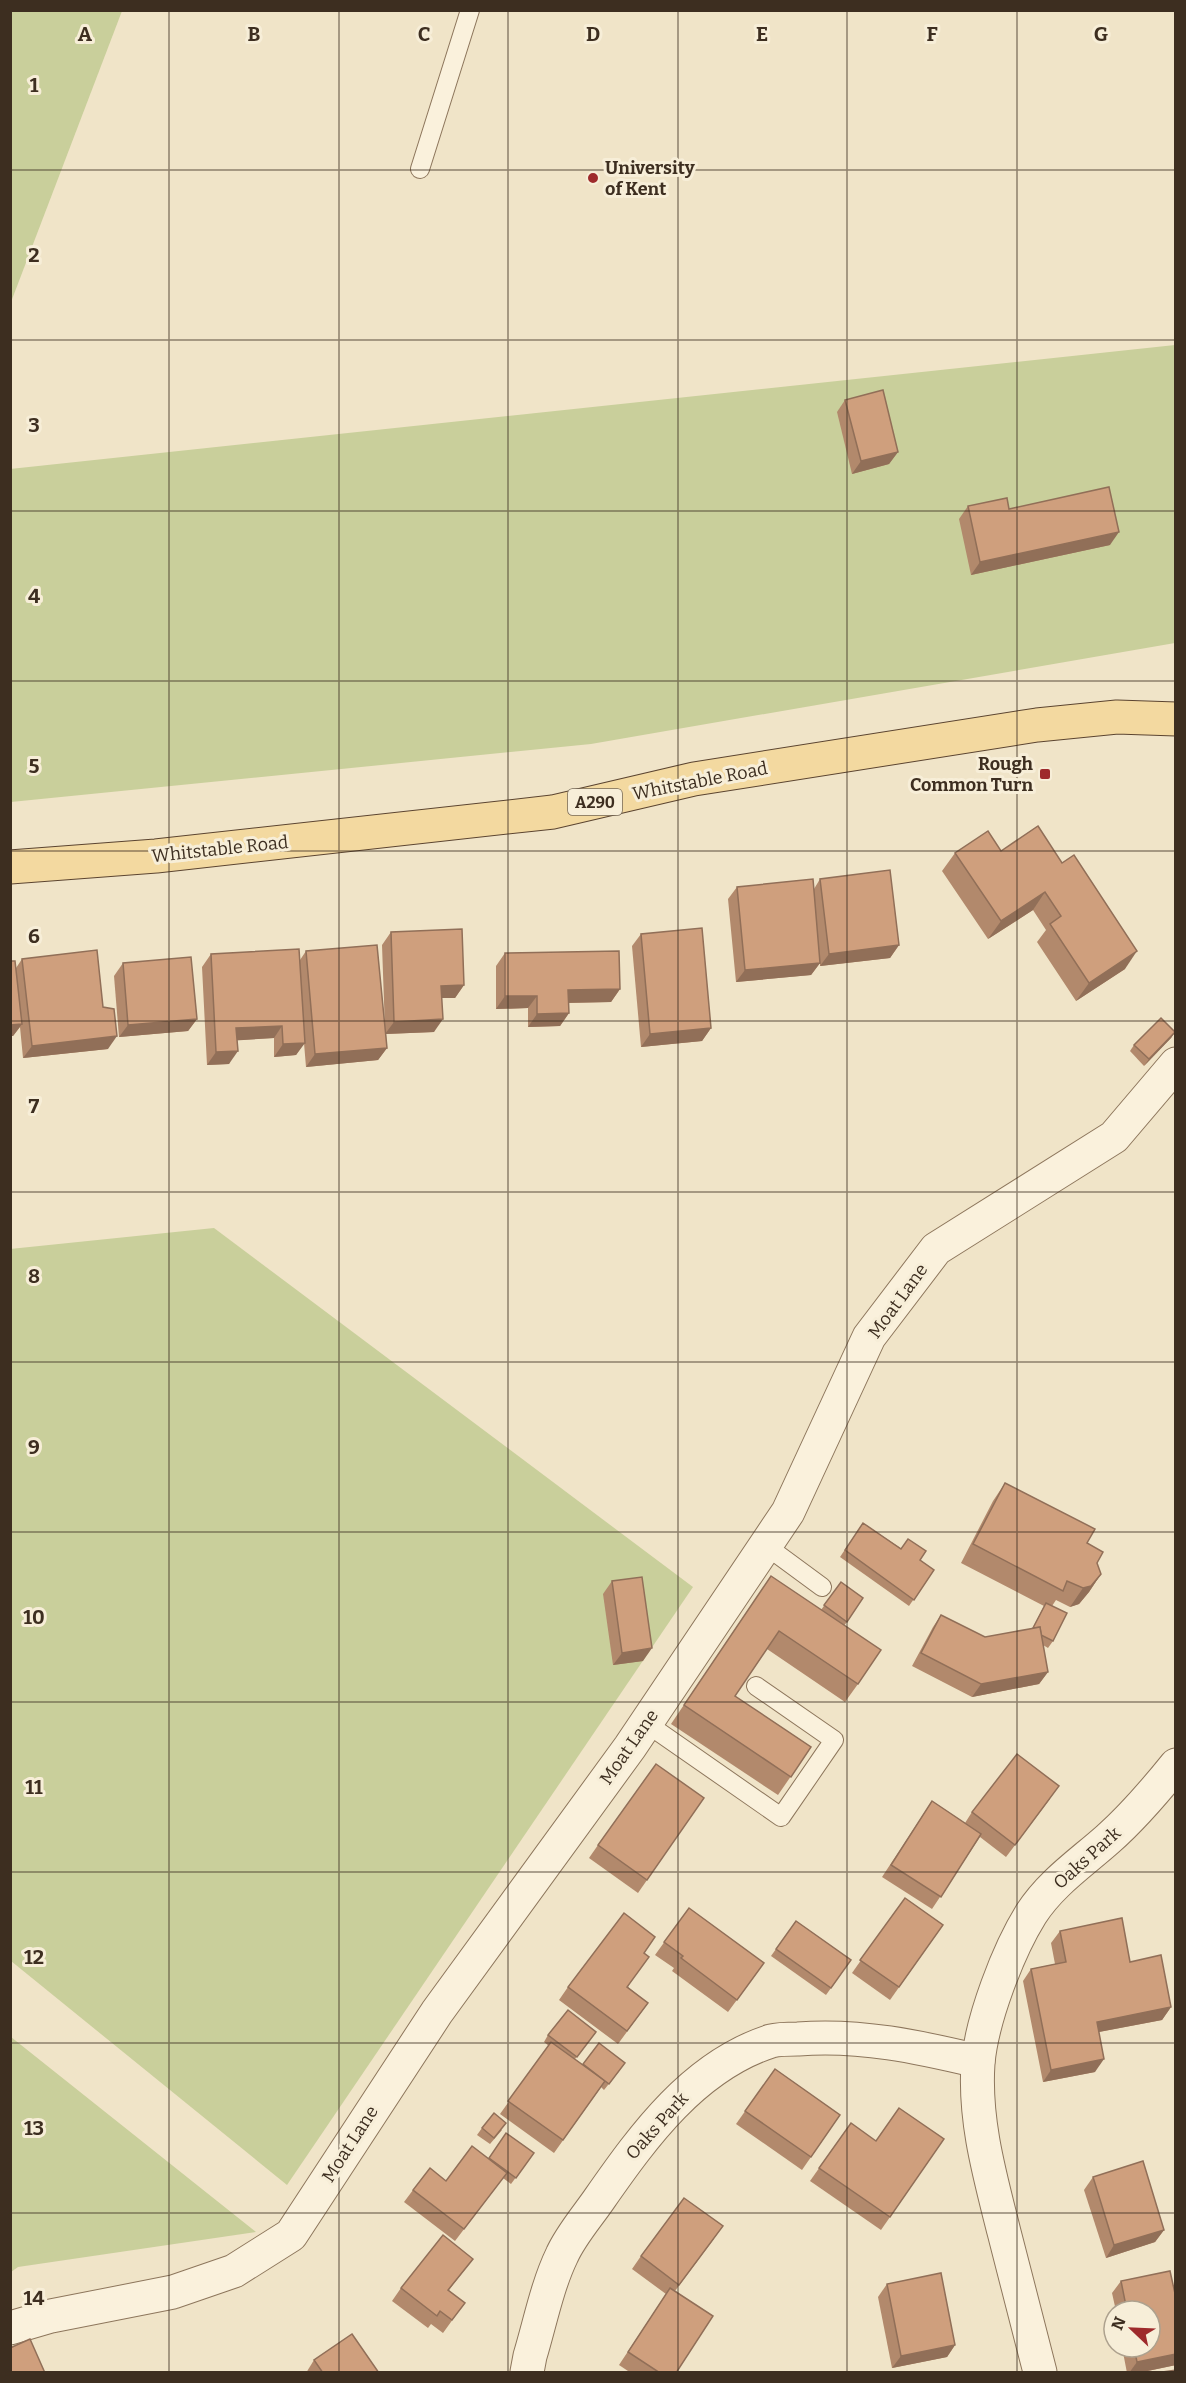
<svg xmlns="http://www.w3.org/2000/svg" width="1186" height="2383" font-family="Bitter,serif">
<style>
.green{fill:#c9cf9b}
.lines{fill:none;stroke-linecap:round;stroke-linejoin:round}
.service-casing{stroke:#8d765c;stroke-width:20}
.minor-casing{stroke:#8d765c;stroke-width:35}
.primary-casing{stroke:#5b4430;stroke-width:35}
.service{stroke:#faf1dc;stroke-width:18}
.minor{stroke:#faf1dc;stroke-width:33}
.primary{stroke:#f3d9a0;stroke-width:33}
.wall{fill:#b2896c}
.shaded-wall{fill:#916f58}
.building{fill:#cf9f7d;stroke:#916f58;stroke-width:1.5}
.grid{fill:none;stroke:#3d2e20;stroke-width:1.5;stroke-opacity:0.55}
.poi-dot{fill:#9e2a2b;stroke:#f7eed8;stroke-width:2}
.labels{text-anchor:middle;stroke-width:6;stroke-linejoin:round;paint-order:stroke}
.shield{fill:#f7eed8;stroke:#756857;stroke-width:1.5}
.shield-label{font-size:16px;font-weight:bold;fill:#3d2e20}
.poi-label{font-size:18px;font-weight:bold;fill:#3d2e20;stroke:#f7eed8;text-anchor:start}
.street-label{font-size:18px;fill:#3d2e20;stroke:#f7eed8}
.grid-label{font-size:20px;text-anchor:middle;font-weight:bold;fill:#3d2e20;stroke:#f7eed8;stroke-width:6;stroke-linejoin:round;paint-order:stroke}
</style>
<rect width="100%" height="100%" fill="#f0e4c8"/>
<g class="green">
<polygon points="11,10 122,11 11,302 10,11"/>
<polygon points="1175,345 1175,643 591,744 11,802 10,469"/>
<polygon points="214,1228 693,1587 287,2185 11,1961 10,1249"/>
<polygon points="11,2037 256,2232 18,2267 11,2272"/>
</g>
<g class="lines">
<defs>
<g id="service">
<polyline points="420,169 470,10"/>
<polyline points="765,1545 822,1587"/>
<polyline points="646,1723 781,1817 834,1740 756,1686"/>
</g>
<g id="minor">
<polyline points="10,2328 51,2316 173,2292 234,2271 291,2235 437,2012 630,1747 788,1512 869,1337 936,1249 1114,1137 1176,1064"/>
<path d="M527,2372l3,-16c10,-33 17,-70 32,-101 9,-20 25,-38 38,-57 44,-63 94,-132 171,-157 8,-2 19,-2 27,-2 62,-5 121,8 180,22"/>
<path d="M1040,2372c-12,-46 -24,-93 -36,-140 -14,-56 -30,-111 -26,-169 4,-44 30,-112 53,-149 20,-31 50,-51 77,-75 25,-22 47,-48 68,-74"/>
</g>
<polyline id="primary" points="10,867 156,856 553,812 694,779 1037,725 1117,717 1176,719"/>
</defs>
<use href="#service" class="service-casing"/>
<use href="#minor" class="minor-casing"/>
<use href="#primary" class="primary-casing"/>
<use href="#service" class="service"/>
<use href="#minor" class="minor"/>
<use href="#primary" class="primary"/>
</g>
<g class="wall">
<polygon points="845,400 898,452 889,464 852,474 837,412"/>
<polygon points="968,506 1009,509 1110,545 971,575 959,519"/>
<polygon points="1038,826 1125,969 1076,1001 1037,942 1046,930 1033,910 988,939 942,871 955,853 1001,851"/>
<polygon points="820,879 899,945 890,958 820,966 820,963 811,975 736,982 728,899 737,887 814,889"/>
<polygon points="391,932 464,985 455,998 442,998 434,1032 386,1034 387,1048 378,1060 306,1067 304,1043 296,1055 274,1057 274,1038 237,1040 229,1064 207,1065 202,967 211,954 300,960 306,951 385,1030 382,945"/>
<polygon points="641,934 711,1028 702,1041 641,1047 632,946"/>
<polygon points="505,953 620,989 611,1002 568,1003 569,1013 560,1026 528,1027 528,1008 496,1009 496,966"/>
<polygon points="22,959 108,1049 23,1058 20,1027 13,1036 16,968"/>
<polygon points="123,963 197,1019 188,1031 119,1037 114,976"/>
<polygon points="1175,1032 1171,1038 1144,1066 1130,1051 1134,1045"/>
<polygon points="1005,1483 1087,1543 1101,1574 1089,1592 1079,1604 1070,1607 1056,1600 1052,1606 1053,1641 1048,1648 1043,1645 1048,1672 1039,1684 972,1697 912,1666 933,1627 941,1615 985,1637 1032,1629 1044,1606 961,1563 993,1501"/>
<polygon points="863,1523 934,1570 909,1606 840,1557"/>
<polygon points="771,1576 821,1610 841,1582 863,1598 844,1626 858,1684 845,1702 767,1649 735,1696 811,1747 778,1795 671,1724"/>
<polygon points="612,1581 643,1661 613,1665 603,1594"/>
<polygon points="1050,1799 1006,1857 980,1837 932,1909 882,1877 932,1801 965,1823 972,1812"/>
<polygon points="598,1845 647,1880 638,1893 589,1858"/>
<polygon points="905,1898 943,1925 890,2000 852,1973"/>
<polygon points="689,1908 764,1963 728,2012 672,1971 674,1968 655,1955"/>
<polygon points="796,1921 851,1960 826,1995 771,1956"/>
<polygon points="1060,1931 1130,1962 1171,2007 1162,2020 1099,2032 1095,2072 1043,2082 1023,1981 1031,1969 1055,1964 1051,1943"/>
<polygon points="644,1953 628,1987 648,2003 618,2044 559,2000 568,1987"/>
<polygon points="596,2032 575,2059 583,2065 620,2070 604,2090 601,2087 554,2153 500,2114 549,2046 544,2042 548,2035"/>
<polygon points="775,2069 840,2115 802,2170 736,2124"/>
<polygon points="851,2123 890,2217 881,2230 810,2181"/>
<polygon points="482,2128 502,2130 490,2144 477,2135"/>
<polygon points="534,2153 511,2184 503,2178 455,2241 404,2202 413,2190 446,2181 488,2158"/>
<polygon points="1093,2177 1164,2230 1155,2242 1106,2258 1084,2190"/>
<polygon points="714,2239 675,2291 676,2373 631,2373 619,2365 666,2294 632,2269 641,2256"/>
<polygon points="473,2259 449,2290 456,2315 443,2333 431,2324 428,2328 392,2301 401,2288"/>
<polygon points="1121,2281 1176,2298 1176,2365 1138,2373 1127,2373 1122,2347 1150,2347 1150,2311 1116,2311 1112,2293"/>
<polygon points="887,2284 955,2345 947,2357 892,2368 878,2297"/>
<polygon points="314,2360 379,2373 306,2373"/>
</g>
<g class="shaded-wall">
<polygon points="898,452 889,464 852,474 861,461"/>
<polygon points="1119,532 1110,545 971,575 980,562"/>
<polygon points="1045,892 1033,910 988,939 1001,921"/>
<polygon points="899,945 890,958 820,966 829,954"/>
<polygon points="1137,951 1125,969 1076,1001 1089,983"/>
<polygon points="820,963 811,975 736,982 745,970"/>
<polygon points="464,985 455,998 432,998 441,986"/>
<polygon points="620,989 611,1002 559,1003 568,990"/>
<polygon points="505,996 537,996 528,1008 496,1009"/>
<polygon points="569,1013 560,1026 528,1027 537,1014"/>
<polygon points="197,1019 188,1031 119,1037 128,1025"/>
<polygon points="443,1019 434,1032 385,1034 394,1022"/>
<polygon points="22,1024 13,1036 10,1036 10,1025"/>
<polygon points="282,1026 274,1038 227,1041 236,1028"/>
<polygon points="711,1028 702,1041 641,1047 650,1034"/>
<polygon points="1175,1032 1171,1038 1144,1066 1149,1059"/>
<polygon points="117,1036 108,1049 23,1058 32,1046"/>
<polygon points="305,1043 296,1055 274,1057 283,1044"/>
<polygon points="387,1048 378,1060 306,1067 315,1054"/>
<polygon points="238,1051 229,1064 207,1065 216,1052"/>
<polygon points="1101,1574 1089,1592 1079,1604 1070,1607 1083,1588"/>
<polygon points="652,1648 643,1661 613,1665 622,1653"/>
<polygon points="1048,1672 1039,1684 972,1697 981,1684"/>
<polygon points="1171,2007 1162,2020 1088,2034 1097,2022"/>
<polygon points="1104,2059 1095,2072 1043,2082 1051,2070"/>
<polygon points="1164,2230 1155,2242 1106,2258 1114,2245"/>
<polygon points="955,2345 947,2357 892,2368 901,2356"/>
<polygon points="1176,2354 1176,2365 1138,2373 1129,2373 1137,2362"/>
</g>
<g class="building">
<polygon points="883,390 898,452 861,461 845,400"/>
<polygon points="1109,487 1119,532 980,562 968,506 1007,498 1009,509"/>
<polygon points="1038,826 1062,863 1074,855 1137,951 1089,983 1050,924 1061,916 1045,892 1001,921 955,853 988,831 1001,851"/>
<polygon points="890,870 899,945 829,954 820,879"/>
<polygon points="813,879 820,963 745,970 737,887"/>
<polygon points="702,928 711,1028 650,1034 641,934"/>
<polygon points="462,929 464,985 441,986 443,1019 394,1022 391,932"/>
<polygon points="377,945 387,1048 315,1054 306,951"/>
<polygon points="299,949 305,1043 283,1044 282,1026 236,1028 238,1051 216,1052 211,954"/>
<polygon points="97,950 103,1007 114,1009 117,1036 32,1046 22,959"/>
<polygon points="619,951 620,989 568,990 569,1013 537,1014 537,996 505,996 505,953"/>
<polygon points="191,957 197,1019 128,1025 123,963"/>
<polygon points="10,961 15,961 22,1024 10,1025"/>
<polygon points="1161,1018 1175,1032 1149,1059 1134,1045"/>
<polygon points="1005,1483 1095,1529 1087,1543 1103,1552 1097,1563 1101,1574 1091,1586 1083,1588 1067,1581 1063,1591 973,1544"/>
<polygon points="863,1523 901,1549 908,1539 926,1551 920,1560 934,1570 914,1600 845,1550"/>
<polygon points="771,1576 881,1650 858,1684 779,1631 735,1696 811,1747 791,1777 684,1705"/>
<polygon points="642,1577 652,1648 622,1653 612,1581"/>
<polygon points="841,1582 863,1598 847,1622 824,1605"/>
<polygon points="1046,1603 1067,1613 1053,1641 1041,1635 1040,1627 1033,1628"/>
<polygon points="941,1615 985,1637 1040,1627 1048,1672 981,1684 921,1653"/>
<polygon points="1017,1754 1059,1786 1015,1845 972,1812"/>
<polygon points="656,1764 704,1798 647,1880 598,1845"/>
<polygon points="932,1801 981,1834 941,1897 891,1865"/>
<polygon points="905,1898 943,1925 899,1987 860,1960"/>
<polygon points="689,1908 764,1963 737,2000 681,1958 683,1956 664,1942"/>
<polygon points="624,1913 655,1937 644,1953 649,1957 627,1987 648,2003 627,2031 568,1987"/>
<polygon points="1122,1918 1130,1962 1161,1955 1171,2007 1097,2022 1104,2059 1051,2070 1031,1969 1066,1962 1060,1931"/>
<polygon points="796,1921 851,1960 831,1988 776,1949"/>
<polygon points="568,2010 596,2032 577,2057 548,2035"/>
<polygon points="551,2042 605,2081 563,2140 508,2101"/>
<polygon points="599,2043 625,2063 609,2084 583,2064"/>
<polygon points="775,2069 840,2115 811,2157 745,2111"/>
<polygon points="899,2108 944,2139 890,2217 819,2168 851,2123 876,2141"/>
<polygon points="494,2113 506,2123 494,2138 482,2128"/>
<polygon points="506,2133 534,2153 516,2178 489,2158"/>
<polygon points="472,2146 507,2173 464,2229 413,2190 430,2168 446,2181"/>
<polygon points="1143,2161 1164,2230 1114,2245 1093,2177"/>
<polygon points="684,2198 723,2226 679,2285 641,2256"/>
<polygon points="443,2235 473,2259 448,2290 465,2303 452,2320 440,2311 437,2316 401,2288"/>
<polygon points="1170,2271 1176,2298 1176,2354 1137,2362 1134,2347 1150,2347 1150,2311 1127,2311 1121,2281"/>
<polygon points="941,2273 955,2345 901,2356 887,2284"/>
<polygon points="670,2288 713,2316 676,2373 660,2373 628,2352"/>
<polygon points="352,2334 379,2373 323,2373 314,2360"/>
<polygon points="30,2339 45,2373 10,2373 10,2348"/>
<polygon points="1176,2370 1176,2373 1155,2373"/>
</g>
<path class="grid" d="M169,10v2362M339,10v2362M508,10v2362M678,10v2362M847,10v2362M1017,10v2362M10,170h1166M10,340h1166M10,511h1166M10,681h1166M10,851h1166M10,1021h1166M10,1192h1166M10,1362h1166M10,1532h1166M10,1702h1166M10,1872h1166M10,2043h1166M10,2213h1166"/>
<g class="poi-dot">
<circle cx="593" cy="178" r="6"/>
<rect x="1039" y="768" width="12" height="12" rx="3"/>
</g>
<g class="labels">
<rect class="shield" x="568" y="789" width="54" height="26" rx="4.5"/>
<g class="shield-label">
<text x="595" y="808">A290</text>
</g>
<g class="poi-label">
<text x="605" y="174">University<tspan x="605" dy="21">of Kent</tspan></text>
<text x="1033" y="770" text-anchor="end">Rough<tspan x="1033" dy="21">Common Turn</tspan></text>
</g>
<g class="street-label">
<text transform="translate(700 781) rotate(-11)" y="6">Whitstable Road</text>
<text transform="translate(220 849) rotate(-6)" y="6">Whitstable Road</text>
<text transform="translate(898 1301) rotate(-54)" y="6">Moat Lane</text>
<text transform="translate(629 1747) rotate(-55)" y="6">Moat Lane</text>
<text transform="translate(1087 1858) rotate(-42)" y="6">Oaks Park</text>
<text transform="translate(657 2126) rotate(-48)" y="6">Oaks Park</text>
<text transform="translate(350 2144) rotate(-57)" y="6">Moat Lane</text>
</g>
</g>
<g class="grid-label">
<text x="85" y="41">A</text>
<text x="254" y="41">B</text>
<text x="424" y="41">C</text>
<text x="593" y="41">D</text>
<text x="762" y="41">E</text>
<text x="932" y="41">F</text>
<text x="1101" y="41">G</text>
<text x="34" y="92">1</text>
<text x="34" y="262">2</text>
<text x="34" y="432">3</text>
<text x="34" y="603">4</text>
<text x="34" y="773">5</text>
<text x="34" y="943">6</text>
<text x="34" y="1113">7</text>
<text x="34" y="1283">8</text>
<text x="34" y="1454">9</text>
<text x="34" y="1624">10</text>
<text x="34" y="1794">11</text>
<text x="34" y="1964">12</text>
<text x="34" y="2135">13</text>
<text x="34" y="2305">14</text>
</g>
<rect width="1186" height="2383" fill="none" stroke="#3d2e20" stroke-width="24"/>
<g transform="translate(1132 2329) rotate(293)"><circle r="28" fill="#f7eed8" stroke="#ada18e" stroke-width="1.5"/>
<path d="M0-4.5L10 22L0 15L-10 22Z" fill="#9e2a2b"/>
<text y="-9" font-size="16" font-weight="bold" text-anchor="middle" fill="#3d2e20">N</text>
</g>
</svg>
